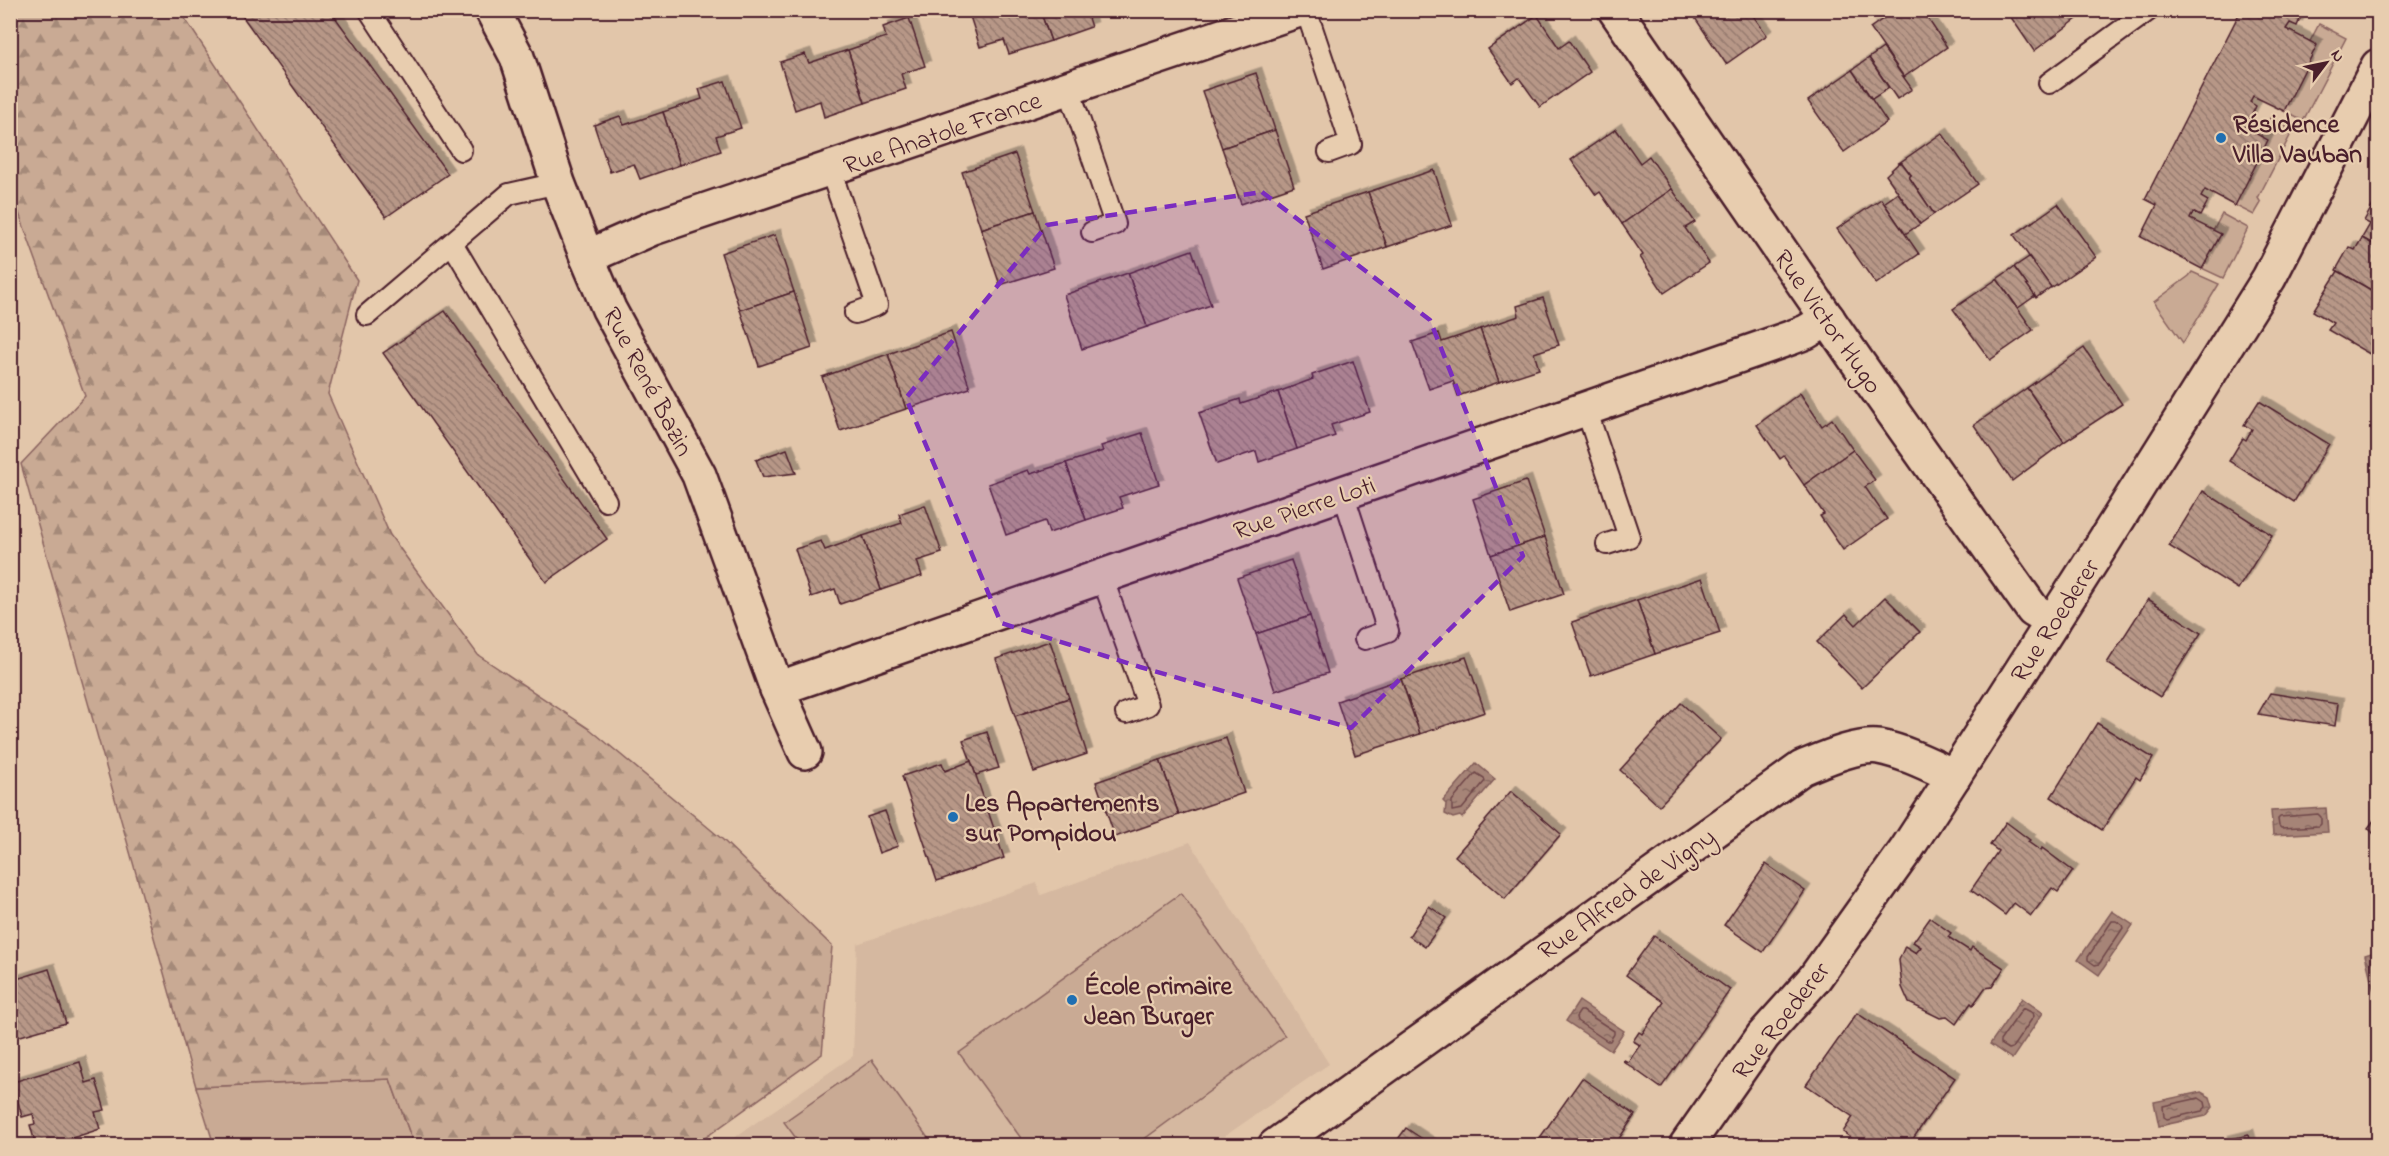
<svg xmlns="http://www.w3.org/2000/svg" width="2389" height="1156" font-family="'Indie Flower',sans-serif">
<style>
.built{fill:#d5b8a0}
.grass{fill:#c9aa94;stroke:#8a6460;stroke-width:1.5}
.forest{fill:url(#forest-firs);stroke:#8a6460;stroke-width:1.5}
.water{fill:url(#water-ripples);stroke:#815c59;stroke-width:1.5}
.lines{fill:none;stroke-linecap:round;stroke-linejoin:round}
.shore{stroke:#6f4749;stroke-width:1.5}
.building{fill:url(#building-back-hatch);stroke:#4a1f2b;stroke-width:1.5;filter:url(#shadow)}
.lane-casing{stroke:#4a1f2b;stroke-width:24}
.street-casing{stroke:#4a1f2b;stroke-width:38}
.lane{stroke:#e8cdaf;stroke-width:20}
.street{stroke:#e8cdaf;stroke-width:33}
.marked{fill:#7b2cbf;fill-opacity:0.2;stroke:#7b2cbf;stroke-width:4.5;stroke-dasharray:12 8;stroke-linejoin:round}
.poi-dot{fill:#1f6fb2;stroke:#e8cdaf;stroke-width:2}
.labels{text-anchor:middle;stroke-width:4.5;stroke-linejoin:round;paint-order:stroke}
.poi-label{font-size:26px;font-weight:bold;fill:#4a1f2b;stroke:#e8cdaf;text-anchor:start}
.street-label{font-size:26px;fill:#4a1f2b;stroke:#e8cdaf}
</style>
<defs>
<pattern id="forest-firs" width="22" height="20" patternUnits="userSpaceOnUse" patternTransform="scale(1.5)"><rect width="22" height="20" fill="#c9aa94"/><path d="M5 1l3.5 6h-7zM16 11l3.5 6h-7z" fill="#a58a79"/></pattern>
<pattern id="water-ripples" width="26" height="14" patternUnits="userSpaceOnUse" patternTransform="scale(1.5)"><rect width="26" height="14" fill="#a68477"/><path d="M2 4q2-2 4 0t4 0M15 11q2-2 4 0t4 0" fill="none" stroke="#896b62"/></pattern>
<pattern id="building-back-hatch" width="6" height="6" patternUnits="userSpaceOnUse" patternTransform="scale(1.5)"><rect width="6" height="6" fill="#b79787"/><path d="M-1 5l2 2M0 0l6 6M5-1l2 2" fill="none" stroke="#977b6f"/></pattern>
<filter id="shadow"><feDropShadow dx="5.5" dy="-5.5" stdDeviation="0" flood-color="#0004"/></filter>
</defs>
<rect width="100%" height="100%" fill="#e2c6aa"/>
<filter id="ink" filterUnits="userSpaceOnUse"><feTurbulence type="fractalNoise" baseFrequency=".0167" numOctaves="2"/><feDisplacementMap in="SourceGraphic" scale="12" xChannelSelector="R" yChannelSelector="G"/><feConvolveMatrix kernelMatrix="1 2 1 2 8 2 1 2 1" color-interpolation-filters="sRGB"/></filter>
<g filter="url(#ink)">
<polygon class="built" points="1190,842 1329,1064 1212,1145 722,1146 853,1056 857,944 1037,883 1041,895"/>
<g class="grass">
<polygon points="2319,24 2346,38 2303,121 2276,107"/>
<polygon points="2270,118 2297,133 2291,134 2258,198 2261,203 2254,215 2228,202"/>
<polygon points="2222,214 2248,228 2223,278 2195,265"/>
<polygon points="2192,272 2219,284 2183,343 2154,302 2189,276"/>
<polygon points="1181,893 1285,1036 1136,1145 1026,1145 959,1053"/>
<polygon points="872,1060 933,1145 801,1145 784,1122"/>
<polygon points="390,1079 414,1145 214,1145 196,1087"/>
</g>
<polygon class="forest" points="11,10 180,11 357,280 328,394 390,535 478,655 591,730 722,839 832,946 822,1054 695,1145 414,1145 390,1079 196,1087 21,464 85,396 11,191"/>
<g class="water">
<polygon points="1476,763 1495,779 1462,818 1460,816 1453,818 1445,814 1446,804 1443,801"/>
<polygon points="2326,808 2328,832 2273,835 2271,811"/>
<polygon points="2112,911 2133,925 2099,975 2078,960"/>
<polygon points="2378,951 2378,1002 2376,1000 2365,955"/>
<polygon points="2022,998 2043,1013 2012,1059 1990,1044"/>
<polygon points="1579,1001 1624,1031 1611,1051 1566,1021"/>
<polygon points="2201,1092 2210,1097 2213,1107 2206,1116 2159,1126 2154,1102"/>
</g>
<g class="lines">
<g class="shore">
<polygon points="1476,773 1484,778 1485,781 1462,809 1452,811 1452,801"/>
<polygon points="2318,814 2321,817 2321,824 2319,826 2281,828 2279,826 2278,819 2280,817"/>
<polygon points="2116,921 2122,925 2123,928 2099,964 2095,965 2088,960 2088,957 2112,921"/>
<polygon points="2023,1008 2033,1013 2034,1016 2012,1048 2008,1049 2000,1044 2000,1041"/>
<polygon points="1580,1011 1583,1011 1614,1031 1614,1034 1610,1041 1607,1041 1577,1021 1576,1017"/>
<polygon points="2199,1098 2205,1102 2206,1107 2202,1111 2167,1119 2164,1117 2163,1106"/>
</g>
</g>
<g class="building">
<polygon points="238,10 330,10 448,174 386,217"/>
<polygon points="968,10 1040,10 1051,41 1009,54 1004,40 980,47"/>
<polygon points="1040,10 1090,10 1086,12 1091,27 1051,41"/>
<polygon points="1699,10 1749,10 1767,35 1726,64 1693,15"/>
<polygon points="1896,10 1922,10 1947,47 1904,77 1870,28"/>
<polygon points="2006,10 2089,10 2034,51"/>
<polygon points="2241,10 2304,10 2297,26 2290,23 2286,29 2317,45 2284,111 2253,96 2250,102 2256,106 2249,121 2241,118 2238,124 2268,140 2235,206 2205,190 2201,197 2208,201 2200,216 2193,212 2190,219 2221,234 2202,269 2141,237 2157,205 2145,199"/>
<polygon points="1537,15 1559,48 1569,41 1590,72 1540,107 1519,78 1512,83 1488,49"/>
<polygon points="909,18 925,66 901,74 906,89 865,103 848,50 886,37 883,27"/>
<polygon points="1883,48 1912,89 1897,99 1869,58"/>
<polygon points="848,50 865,103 824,117 820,101 795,110 780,62 805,54 809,63"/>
<polygon points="1869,58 1889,88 1872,99 1852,70"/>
<polygon points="1852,70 1887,122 1844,152 1808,101"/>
<polygon points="1256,73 1275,130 1222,148 1202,91"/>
<polygon points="725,81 741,128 716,136 721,151 680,165 663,112 702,99 699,89"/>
<polygon points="663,112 680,165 640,179 634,164 610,172 594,125 620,116 624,125"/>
<polygon points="1616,129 1640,163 1649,156 1672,189 1622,224 1600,192 1596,195 1571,160"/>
<polygon points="1275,130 1294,186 1241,204 1222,148"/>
<polygon points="1942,133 1978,184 1934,214 1909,177 1911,175 1902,163 1899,163"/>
<polygon points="1015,154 1035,211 981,229 962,172"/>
<polygon points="1899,163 1902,163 1911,175 1909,177 1934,214 1920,224 1886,175"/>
<polygon points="1434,170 1452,225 1387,247 1368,192"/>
<polygon points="1672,189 1695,222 1685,228 1709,263 1664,293 1640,257 1643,255 1622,224"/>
<polygon points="1368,192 1387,247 1323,269 1304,213"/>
<polygon points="1898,193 1920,224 1905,234 1884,203"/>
<polygon points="2377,198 2378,199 2378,247 2362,238 2370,224 2364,221"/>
<polygon points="1881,199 1919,254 1876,284 1837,229"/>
<polygon points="2058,204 2096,257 2051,288 2014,235"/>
<polygon points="1035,211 1054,268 1000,285 981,229"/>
<polygon points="775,235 794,292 740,310 721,253"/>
<polygon points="2362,238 2378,247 2378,294 2336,270 2349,247 2355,250"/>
<polygon points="1192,250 1211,305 1147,327 1128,273"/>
<polygon points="2029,257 2051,287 2036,298 2014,267"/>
<polygon points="2014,267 2035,296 2018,308 1997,279"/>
<polygon points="2338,271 2378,294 2378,347 2373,356 2328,330 2333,323 2313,311"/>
<polygon points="1128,273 1147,327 1082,349 1064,295"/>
<polygon points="1997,279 2033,330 1990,360 1953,309"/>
<polygon points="794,292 812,348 759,366 740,310"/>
<polygon points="1543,298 1559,345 1534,353 1539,369 1499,382 1480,329 1519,316 1517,306"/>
<polygon points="445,311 607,539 546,582 383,353"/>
<polygon points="1480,329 1499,382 1458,396 1453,381 1429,389 1412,342 1439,333 1442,342"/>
<polygon points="951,332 970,388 906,409 888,354"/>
<polygon points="2084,348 2122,404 2064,442 2027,388"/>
<polygon points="888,354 906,409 840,431 822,377"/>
<polygon points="1353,361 1370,412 1331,425 1335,436 1297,449 1278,392 1313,379 1312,375"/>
<polygon points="2027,388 2064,442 2012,481 1974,425"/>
<polygon points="1278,392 1297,449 1259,462 1256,451 1217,464 1199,413 1240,399 1241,404"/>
<polygon points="1800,393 1822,426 1832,419 1853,450 1804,485 1784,456 1780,459 1757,425"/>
<polygon points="2259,401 2329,444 2294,502 2229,461 2243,438 2246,440 2252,429 2244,425"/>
<polygon points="1142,433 1159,484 1119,497 1123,508 1086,520 1066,463 1103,451 1101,446"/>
<polygon points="787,449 796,473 763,477 756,460"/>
<polygon points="1853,450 1875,480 1865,487 1887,519 1843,550 1820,516 1824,514 1804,485"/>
<polygon points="1066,463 1086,520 1049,533 1045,521 1006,535 988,484 1028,470 1030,474"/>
<polygon points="1526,481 1545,537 1491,555 1473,499"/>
<polygon points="2203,491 2272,535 2238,589 2169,546"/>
<polygon points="925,505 942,553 917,561 922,576 881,590 863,536 902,523 899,514"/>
<polygon points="863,536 881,590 840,604 835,589 811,597 795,549 821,541 825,550"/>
<polygon points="1545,537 1564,594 1510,612 1491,555"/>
<polygon points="1291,560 1310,616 1256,634 1237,578"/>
<polygon points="1702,578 1720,633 1655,654 1637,600"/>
<polygon points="1885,597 1920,632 1862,688 1817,642 1846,614 1856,625"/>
<polygon points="2148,599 2201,633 2160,697 2107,663"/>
<polygon points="1637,600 1655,654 1591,676 1572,622"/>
<polygon points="1310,616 1328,673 1275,691 1256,634"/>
<polygon points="1050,641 1069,698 1015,716 996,659"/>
<polygon points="1466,657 1485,712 1420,734 1401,679"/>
<polygon points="1401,679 1420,734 1355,755 1337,701"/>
<polygon points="2270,693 2338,704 2335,726 2258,714"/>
<polygon points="1069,698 1087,754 1034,772 1015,716"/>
<polygon points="1681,703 1721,739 1659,806 1620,770"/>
<polygon points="2097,723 2153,758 2140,780 2136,777 2102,830 2051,797"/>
<polygon points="987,732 999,768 976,775 963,740"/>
<polygon points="1226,738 1244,793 1179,815 1160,760"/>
<polygon points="1160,760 1179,815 1115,837 1096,782"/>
<polygon points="971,761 1004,858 937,881 902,776 942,763 945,771"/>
<polygon points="2374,778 2378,778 2378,810 2375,806"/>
<polygon points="1511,791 1561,834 1505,899 1455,856"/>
<polygon points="885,811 898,846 879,853 867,817"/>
<polygon points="2378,815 2378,838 2368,828"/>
<polygon points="2006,822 2030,840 2028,842 2041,851 2042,848 2073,871 2058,892 2052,888 2031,916 2014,903 2005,915 1971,890 1998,851 1990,845"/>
<polygon points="1766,864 1805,891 1763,952 1724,925"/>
<polygon points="1429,906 1446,918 1425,947 1409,936"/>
<polygon points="1930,918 1951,933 1948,937 1970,951 1972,947 2004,968 1992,987 1985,988 1973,1005 1971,1003 1956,1024 1947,1017 1940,1018 1909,1003 1902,987 1899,960 1905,946 1916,953 1921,947 1913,942"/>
<polygon points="1654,936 1730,990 1661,1088 1623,1061 1624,1060 1628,1062 1640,1045 1633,1041 1639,1032 1642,1034 1664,1002 1626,975"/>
<polygon points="49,969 66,1023 10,1039 10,981"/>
<polygon points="1857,1013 1955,1078 1908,1146 1863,1146 1843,1132 1853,1117 1806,1085"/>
<polygon points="80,1062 86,1083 96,1080 105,1110 95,1112 100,1129 48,1146 36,1146 30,1125 35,1124 33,1114 22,1117 13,1082"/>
<polygon points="1582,1078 1635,1115 1614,1146 1534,1146"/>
<polygon points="1406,1128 1430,1144 1429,1146 1393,1146"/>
<polygon points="2248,1135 2251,1146 2223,1146 2223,1141"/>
</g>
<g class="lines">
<defs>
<g id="lane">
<polyline points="369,10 461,150"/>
<polyline points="1306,10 1351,144 1329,152"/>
<polyline points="2049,83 2149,10"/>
<polyline points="1069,89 1115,224 1092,232"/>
<polyline points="830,169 877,305 855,313"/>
<polyline points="452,243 606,501"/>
<polyline points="367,315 509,194 558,183"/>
<polyline points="1586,409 1629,537 1607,544"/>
<polyline points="1343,493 1388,631 1365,639"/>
<polyline points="1102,577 1148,705 1126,713"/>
</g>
<g id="street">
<polyline points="492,10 517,57 558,183 587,257 609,309 699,475 777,689 805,752"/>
<polyline points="1615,10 1856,360 2033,610 2053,622"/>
<polyline points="587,257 653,228 1299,10"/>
<polyline points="777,689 1790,338 1806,332 1828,319"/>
<path d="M1275,1146l527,-378c20,-8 55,-24 77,-21 26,5 51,18 75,29"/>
<polyline points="1686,1146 1763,1036 1814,979 1906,850 1954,776 2093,559 2269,278 2378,66"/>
</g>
</defs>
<use href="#lane" class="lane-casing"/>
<use href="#street" class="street-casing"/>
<use href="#lane" class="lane"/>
<use href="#street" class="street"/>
</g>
</g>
<path class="marked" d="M1262,192l168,128 93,236 -172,172 -211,-61 -139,-44 -95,-225 141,-173z"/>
<g class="poi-dot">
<circle cx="2221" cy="138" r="6"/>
<circle cx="953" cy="817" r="6"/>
<circle cx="1072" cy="1000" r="6"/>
</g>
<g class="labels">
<g class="poi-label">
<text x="2233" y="132">Résidence<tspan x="2233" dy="30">Villa Vauban</tspan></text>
<text x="965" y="811">Les Appartements<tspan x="965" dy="30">sur Pompidou</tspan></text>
<text x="1084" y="994">École primaire<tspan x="1084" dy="30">Jean Burger</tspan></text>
</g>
<g class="street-label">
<text transform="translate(942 132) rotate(-19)" y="9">Rue Anatole France</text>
<text transform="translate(1829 321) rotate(55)" y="9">Rue Victor Hugo</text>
<text transform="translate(649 381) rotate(62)" y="9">Rue René Bazin</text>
<text transform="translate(1304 507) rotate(-19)" y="9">Rue Pierre Loti</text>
<text transform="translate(2054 620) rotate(-57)" y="9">Rue Roederer</text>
<text transform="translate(1626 893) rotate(-35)" y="9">Rue Alfred de Vigny</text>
<text transform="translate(1780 1020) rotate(-52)" y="9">Rue Roederer</text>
</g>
</g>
<rect width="2389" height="1156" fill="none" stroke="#e8cdaf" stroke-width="36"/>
<rect x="18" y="18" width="2353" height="1120" fill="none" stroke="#4a1f2b" stroke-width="2" filter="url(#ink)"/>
<g transform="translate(2326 63) rotate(58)" stroke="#e8cdaf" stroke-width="4.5" paint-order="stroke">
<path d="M0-4.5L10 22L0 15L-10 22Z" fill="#4a1f2b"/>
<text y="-9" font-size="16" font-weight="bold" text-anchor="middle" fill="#4a1f2b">N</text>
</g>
</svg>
